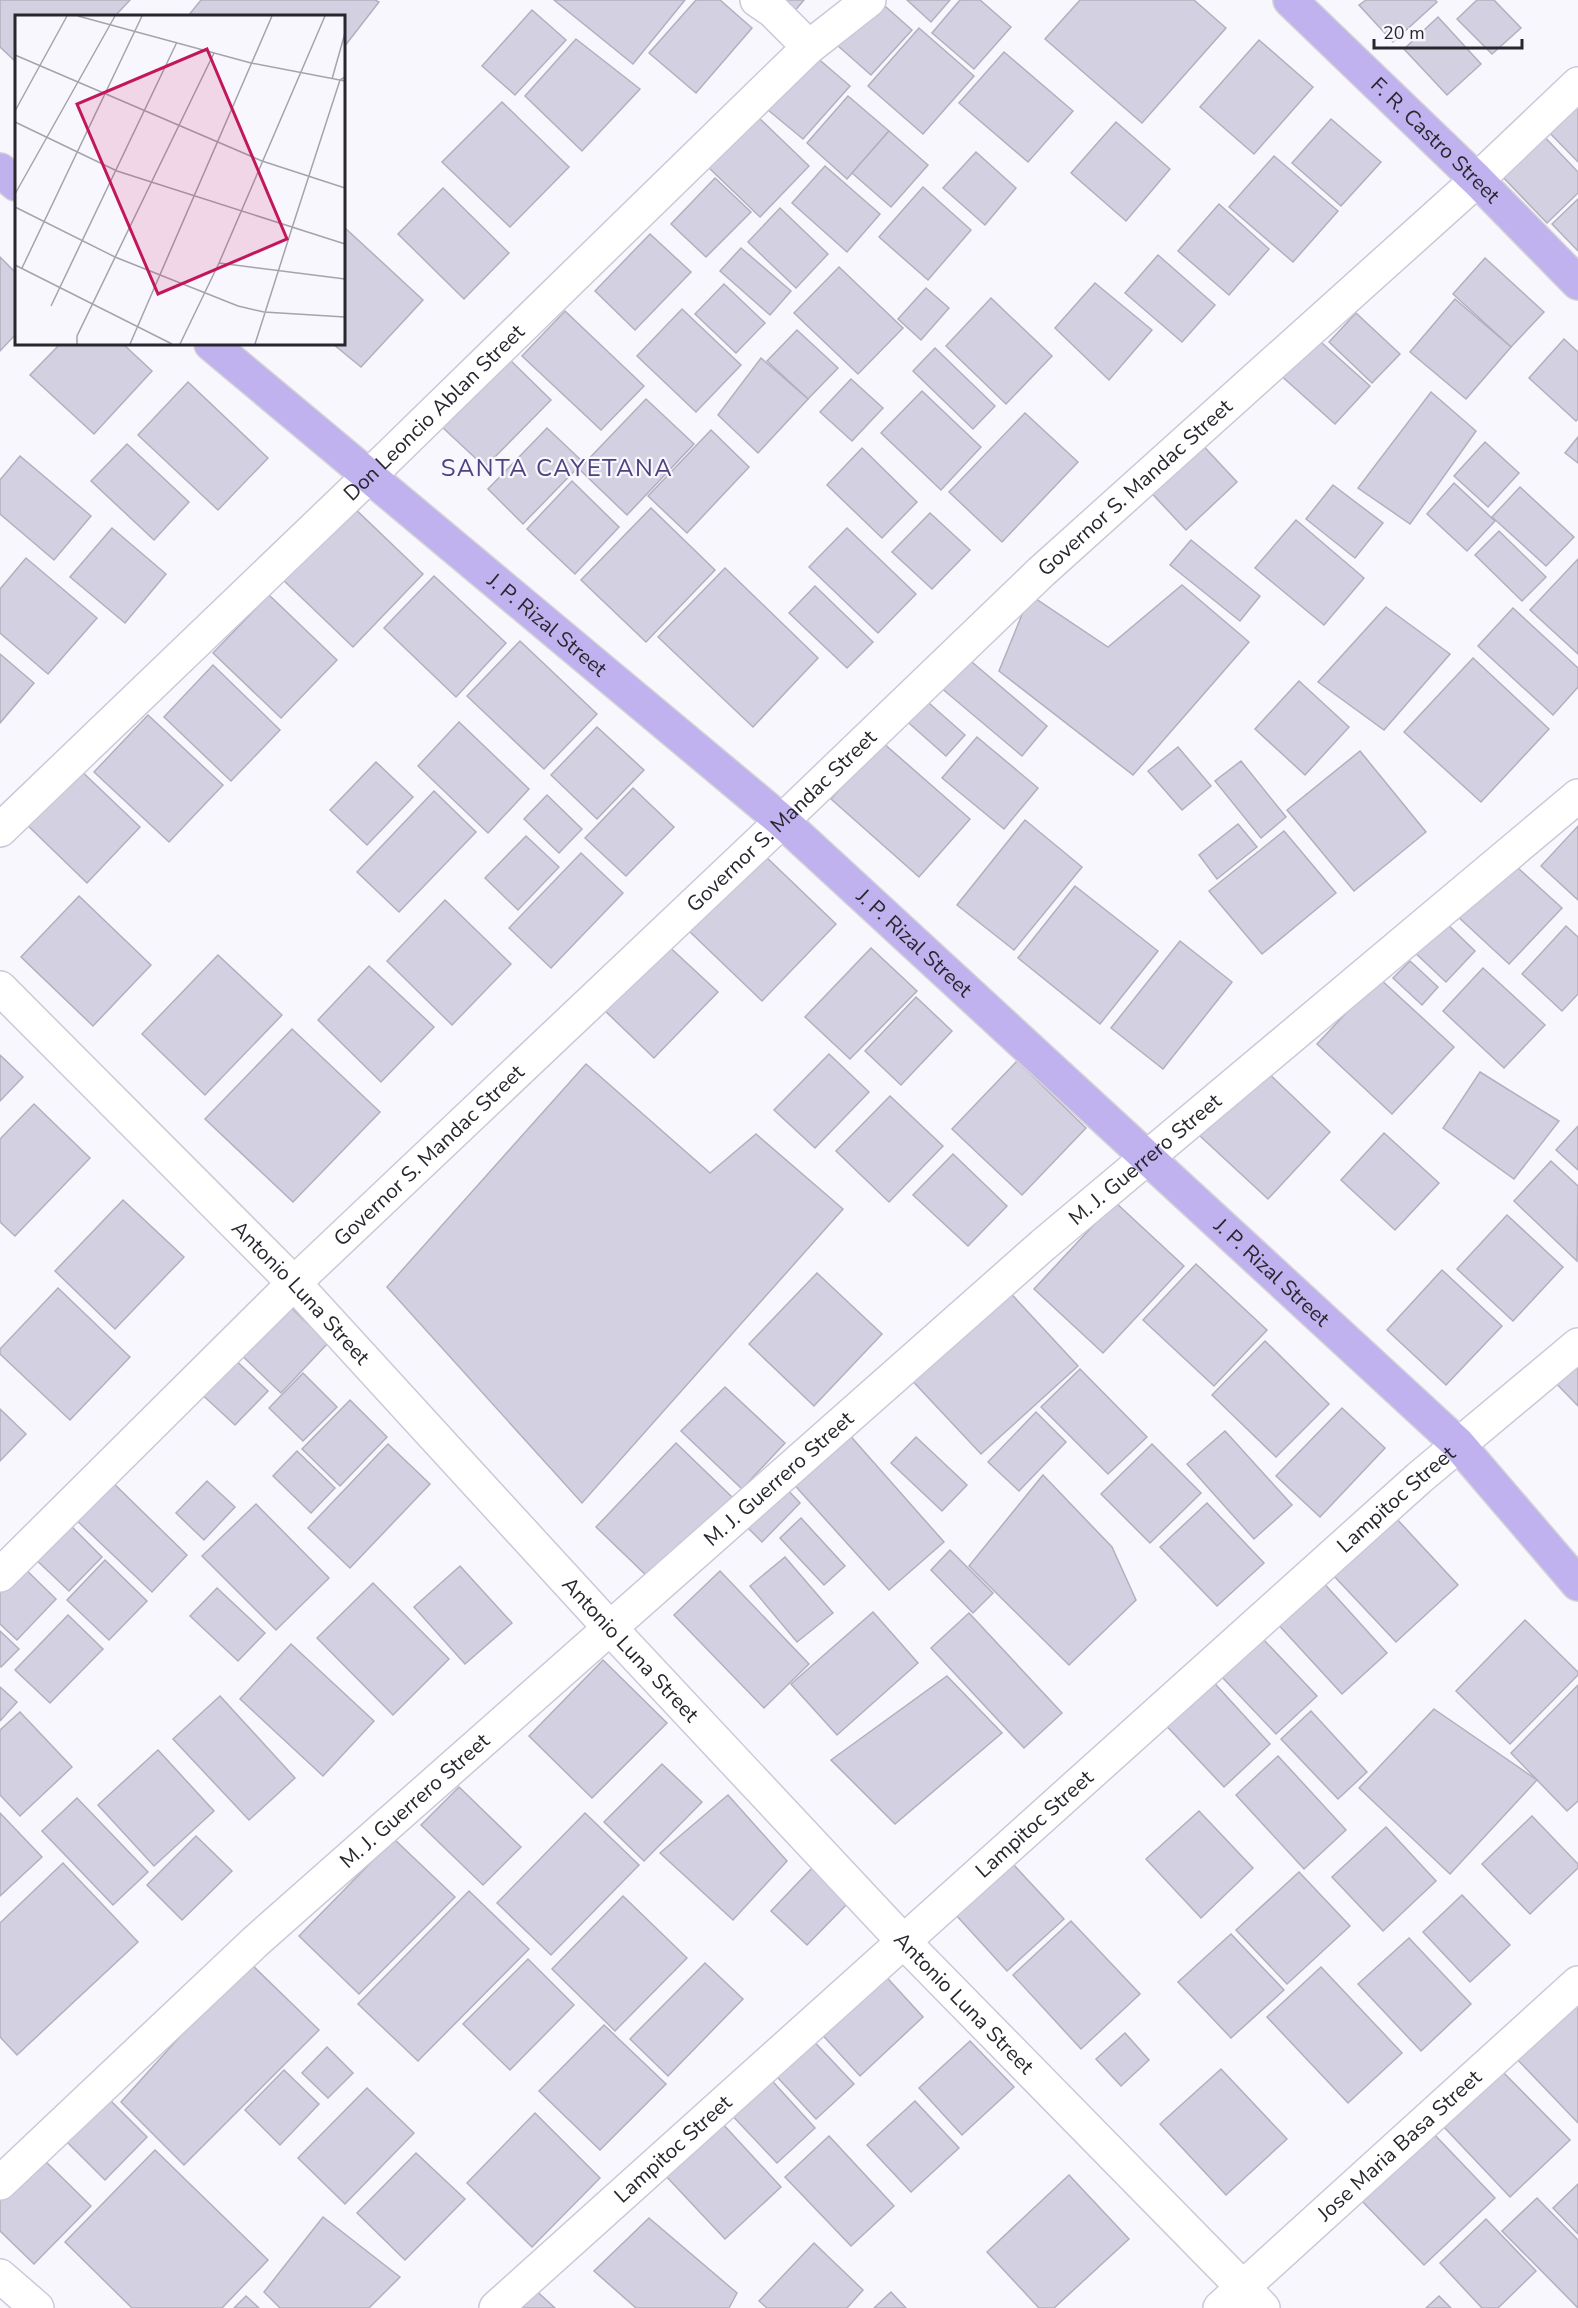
<svg xmlns="http://www.w3.org/2000/svg" width="1578" height="2308" font-family="'Nunito Sans',sans-serif">
<style>
.building{fill:#d3d1e1;stroke:#b2b0bf;stroke-width:1.5}
.lines{fill:none;stroke-linecap:round;stroke-linejoin:round}
.minor-casing{stroke:#cbc9d9;stroke-width:36}
.major-casing{stroke:#d4d4d5;stroke-width:36}
.minor{stroke:#fff;stroke-width:33}
.major{stroke:#bfb2ef;stroke-width:33}
.labels{text-anchor:middle;stroke-width:4.5;stroke-linejoin:round;paint-order:stroke}
.street-label{font-size:21px;fill:#28272d;stroke:#f8f7fe}
.quarter-label{font-size:24px;letter-spacing:1.5px;fill:#4f417f;stroke:#f8f7fe}
.inset-road{fill:none;stroke:#a5a4aa;stroke-width:1.5}
.view{fill:#c2185b;fill-opacity:0.15;stroke:#c2185b;stroke-width:3}
.inset-edge{fill:none;stroke:#28272d;stroke-width:3}
</style>
<rect width="100%" height="100%" fill="#f8f7fe"/>
<g class="building">
<polygon points="0,0 130,0 115,16 16,16 16,62 0,47"/>
<polygon points="201,0 375,0 379,2 344,47 344,16 188,16"/>
<polygon points="554,0 685,0 633,64"/>
<polygon points="696,0 720,0 752,28 696,93 649,53"/>
<polygon points="778,0 804,0 793,13"/>
<polygon points="878,0 912,30 871,75 837,45"/>
<polygon points="907,0 950,0 931,22"/>
<polygon points="960,0 980,0 1011,27 974,69 932,33"/>
<polygon points="1080,0 1194,0 1226,28 1142,123 1045,39"/>
<polygon points="1366,0 1435,0 1437,2 1393,42 1359,5"/>
<polygon points="1477,0 1494,0 1521,28 1492,54 1457,19"/>
<polygon points="532,10 566,40 515,95 482,66"/>
<polygon points="1438,17 1481,64 1447,95 1404,49"/>
<polygon points="919,28 974,76 923,134 868,86"/>
<polygon points="576,39 640,89 582,151 525,96"/>
<polygon points="1259,40 1313,87 1254,154 1200,107"/>
<polygon points="1004,52 1073,111 1028,162 959,103"/>
<polygon points="815,56 850,86 803,139 768,110"/>
<polygon points="1578,90 1578,162 1542,125"/>
<polygon points="848,96 889,131 847,179 807,143"/>
<polygon points="502,102 569,167 510,227 442,162"/>
<polygon points="756,115 809,166 760,217 707,166"/>
<polygon points="1331,119 1381,162 1341,206 1292,163"/>
<polygon points="1116,122 1170,169 1126,221 1071,173"/>
<polygon points="889,131 928,165 891,207 852,173"/>
<polygon points="1539,131 1578,172 1578,193 1547,223 1497,171"/>
<polygon points="976,152 1016,188 985,225 943,188"/>
<polygon points="1274,156 1338,211 1293,262 1229,207"/>
<polygon points="825,166 880,214 847,252 792,203"/>
<polygon points="715,178 751,212 706,257 671,224"/>
<polygon points="923,187 971,230 928,280 879,237"/>
<polygon points="443,188 509,253 464,299 398,234"/>
<polygon points="1578,199 1578,251 1552,224"/>
<polygon points="1219,204 1269,249 1229,295 1178,251"/>
<polygon points="780,208 828,254 796,288 748,242"/>
<polygon points="344,227 423,300 361,367 333,344 344,344"/>
<polygon points="650,234 691,272 635,330 595,291"/>
<polygon points="741,248 791,291 770,315 720,271"/>
<polygon points="1158,255 1215,305 1182,342 1125,293"/>
<polygon points="0,257 16,273 16,334 0,351"/>
<polygon points="1485,258 1544,312 1511,347 1453,294"/>
<polygon points="839,267 903,328 858,374 794,313"/>
<polygon points="1095,283 1152,330 1109,380 1055,328"/>
<polygon points="724,284 765,323 736,353 695,314"/>
<polygon points="926,288 949,308 921,340 898,319"/>
<polygon points="991,298 1052,356 1006,404 946,346"/>
<polygon points="1455,299 1511,347 1466,399 1410,352"/>
<polygon points="682,309 741,365 696,412 637,356"/>
<polygon points="565,311 644,386 601,430 522,356"/>
<polygon points="1356,313 1400,354 1372,383 1329,342"/>
<polygon points="797,330 838,368 808,399 767,361"/>
<polygon points="1313,335 1370,386 1335,424 1278,373"/>
<polygon points="1564,339 1578,352 1578,419 1576,421 1529,378"/>
<polygon points="60,344 123,344 152,371 94,434 30,375"/>
<polygon points="935,348 995,406 973,429 913,371"/>
<polygon points="507,357 551,400 485,467 441,426"/>
<polygon points="761,358 808,399 758,453 718,415"/>
<polygon points="851,379 883,408 852,441 820,412"/>
<polygon points="188,382 268,458 218,510 138,435"/>
<polygon points="922,391 981,447 941,490 881,433"/>
<polygon points="1431,392 1476,431 1410,524 1358,488"/>
<polygon points="646,399 694,444 627,515 579,469"/>
<polygon points="1025,413 1078,462 1002,542 949,492"/>
<polygon points="547,428 583,462 523,524 488,489"/>
<polygon points="711,430 749,467 687,533 648,496"/>
<polygon points="1195,437 1237,482 1186,530 1144,485"/>
<polygon points="1578,437 1578,463 1565,453"/>
<polygon points="1485,442 1519,473 1488,507 1454,476"/>
<polygon points="127,444 189,502 154,540 91,481"/>
<polygon points="862,448 917,502 882,538 827,485"/>
<polygon points="20,456 91,516 54,560 0,514 0,480"/>
<polygon points="572,481 619,527 575,574 527,529"/>
<polygon points="1454,483 1495,521 1467,551 1427,514"/>
<polygon points="1333,485 1383,523 1355,558 1306,519"/>
<polygon points="1520,487 1574,537 1546,566 1492,517"/>
<polygon points="349,503 423,574 353,647 279,576"/>
<polygon points="651,508 715,570 646,642 581,580"/>
<polygon points="930,513 970,550 932,589 892,552"/>
<polygon points="1296,520 1364,578 1324,625 1255,568"/>
<polygon points="112,528 166,574 125,623 70,577"/>
<polygon points="847,528 916,594 878,633 809,567"/>
<polygon points="1499,531 1546,577 1522,601 1475,555"/>
<polygon points="1191,540 1260,596 1240,621 1170,565"/>
<polygon points="26,558 97,618 48,674 0,633 0,589"/>
<polygon points="1578,559 1578,654 1530,610"/>
<polygon points="725,568 818,658 753,727 658,637"/>
<polygon points="434,576 506,643 456,697 384,628"/>
<polygon points="1182,585 1249,642 1133,775 999,671 1030,595 1108,647"/>
<polygon points="815,586 873,642 847,668 789,613"/>
<polygon points="269,595 337,660 281,718 213,653"/>
<polygon points="1386,607 1450,654 1384,730 1318,682"/>
<polygon points="1513,608 1578,668 1578,687 1553,715 1478,646"/>
<polygon points="520,641 597,714 544,769 467,696"/>
<polygon points="0,654 34,683 0,723"/>
<polygon points="966,657 1047,726 1022,756 940,687"/>
<polygon points="1473,658 1549,729 1481,802 1404,732"/>
<polygon points="213,665 280,730 231,781 164,717"/>
<polygon points="1299,681 1349,727 1305,775 1255,729"/>
<polygon points="921,696 965,735 946,756 902,717"/>
<polygon points="148,715 223,785 169,842 94,772"/>
<polygon points="459,722 529,789 488,833 418,766"/>
<polygon points="597,727 644,770 597,819 551,775"/>
<polygon points="977,737 1038,788 1004,829 942,778"/>
<polygon points="882,742 970,819 919,877 831,799"/>
<polygon points="1178,747 1211,786 1182,810 1148,771"/>
<polygon points="1360,751 1426,832 1354,891 1287,810"/>
<polygon points="1241,761 1286,817 1261,838 1215,781"/>
<polygon points="376,762 413,797 367,845 330,810"/>
<polygon points="74,764 140,827 87,883 21,819"/>
<polygon points="633,788 674,827 626,876 585,838"/>
<polygon points="434,791 476,832 399,912 357,872"/>
<polygon points="547,795 582,829 559,853 524,819"/>
<polygon points="1025,820 1082,867 1014,950 957,905"/>
<polygon points="1238,824 1257,847 1217,879 1199,855"/>
<polygon points="1578,826 1578,900 1541,866"/>
<polygon points="1284,831 1336,893 1262,954 1209,891"/>
<polygon points="526,836 559,867 518,910 485,878"/>
<polygon points="581,853 623,893 551,968 509,928"/>
<polygon points="763,854 836,924 762,1001 689,931"/>
<polygon points="1507,858 1562,908 1509,964 1455,914"/>
<polygon points="1075,886 1158,951 1100,1024 1018,958"/>
<polygon points="79,896 151,965 93,1026 21,957"/>
<polygon points="445,900 511,964 452,1025 387,961"/>
<polygon points="1441,918 1475,951 1446,982 1411,949"/>
<polygon points="1566,926 1578,937 1578,994 1562,1011 1522,974"/>
<polygon points="663,941 718,992 654,1058 601,1007"/>
<polygon points="1180,941 1232,982 1163,1069 1111,1028"/>
<polygon points="871,948 917,991 850,1059 805,1017"/>
<polygon points="218,955 282,1015 205,1095 142,1034"/>
<polygon points="1410,961 1438,987 1422,1005 1393,978"/>
<polygon points="369,966 434,1027 381,1082 318,1020"/>
<polygon points="1483,968 1545,1025 1504,1068 1443,1011"/>
<polygon points="1379,978 1454,1047 1392,1114 1317,1044"/>
<polygon points="916,997 952,1031 901,1085 865,1051"/>
<polygon points="292,1029 380,1112 293,1202 205,1119"/>
<polygon points="829,1054 869,1092 815,1148 774,1110"/>
<polygon points="0,1055 23,1077 0,1101"/>
<polygon points="1017,1061 1086,1128 1022,1195 952,1129"/>
<polygon points="586,1064 710,1173 756,1134 843,1209 582,1503 387,1287"/>
<polygon points="1264,1069 1330,1132 1268,1199 1200,1136"/>
<polygon points="1480,1072 1559,1121 1514,1179 1443,1128"/>
<polygon points="890,1096 943,1146 889,1202 836,1151"/>
<polygon points="34,1104 90,1158 15,1236 0,1222 0,1139"/>
<polygon points="1578,1126 1578,1170 1556,1150"/>
<polygon points="1384,1133 1439,1183 1395,1230 1341,1180"/>
<polygon points="953,1154 1007,1206 968,1246 913,1195"/>
<polygon points="1551,1161 1578,1186 1577,1261 1514,1201"/>
<polygon points="123,1200 184,1257 115,1329 55,1271"/>
<polygon points="1115,1202 1184,1266 1103,1353 1034,1289"/>
<polygon points="1507,1215 1563,1267 1513,1321 1457,1269"/>
<polygon points="1196,1264 1267,1330 1214,1386 1143,1320"/>
<polygon points="1442,1270 1502,1326 1446,1385 1387,1330"/>
<polygon points="817,1273 882,1334 814,1406 749,1344"/>
<polygon points="1003,1285 1078,1366 981,1454 906,1374"/>
<polygon points="58,1288 130,1357 70,1420 0,1354 0,1349"/>
<polygon points="282,1299 328,1343 281,1393 235,1349"/>
<polygon points="1265,1341 1329,1404 1276,1457 1212,1395"/>
<polygon points="229,1354 268,1391 235,1425 196,1389"/>
<polygon points="1578,1355 1578,1406 1552,1379"/>
<polygon points="1080,1369 1147,1437 1108,1474 1041,1407"/>
<polygon points="303,1373 337,1407 303,1441 269,1408"/>
<polygon points="725,1387 785,1443 742,1489 681,1431"/>
<polygon points="350,1400 387,1437 340,1486 302,1449"/>
<polygon points="1342,1408 1385,1448 1320,1517 1276,1476"/>
<polygon points="0,1409 26,1434 0,1461"/>
<polygon points="1036,1412 1066,1442 1019,1491 988,1462"/>
<polygon points="846,1431 944,1542 889,1590 790,1480"/>
<polygon points="1225,1431 1292,1505 1254,1539 1187,1464"/>
<polygon points="916,1437 967,1485 942,1511 891,1463"/>
<polygon points="676,1443 732,1497 651,1580 596,1527"/>
<polygon points="388,1444 430,1484 350,1568 308,1528"/>
<polygon points="1152,1444 1201,1493 1150,1543 1101,1494"/>
<polygon points="297,1451 335,1488 311,1513 273,1476"/>
<polygon points="1043,1475 1112,1547 1136,1600 1069,1665 969,1566"/>
<polygon points="106,1476 187,1555 152,1592 70,1514"/>
<polygon points="207,1481 235,1507 204,1540 176,1513"/>
<polygon points="783,1485 800,1503 762,1542 743,1523"/>
<polygon points="1207,1503 1264,1563 1217,1606 1160,1547"/>
<polygon points="256,1504 329,1578 276,1630 202,1556"/>
<polygon points="62,1517 102,1557 69,1591 29,1553"/>
<polygon points="1395,1517 1458,1585 1396,1642 1333,1575"/>
<polygon points="801,1518 845,1566 824,1585 780,1538"/>
<polygon points="950,1550 993,1593 973,1613 931,1570"/>
<polygon points="785,1557 833,1613 797,1642 750,1586"/>
<polygon points="105,1560 147,1601 109,1640 67,1600"/>
<polygon points="18,1562 56,1599 17,1640 0,1624 0,1581"/>
<polygon points="460,1566 512,1623 465,1664 414,1607"/>
<polygon points="720,1571 809,1664 764,1708 674,1615"/>
<polygon points="1320,1579 1387,1653 1342,1694 1275,1621"/>
<polygon points="373,1583 449,1659 393,1715 317,1638"/>
<polygon points="217,1588 265,1633 238,1661 190,1616"/>
<polygon points="873,1612 918,1663 837,1735 791,1684"/>
<polygon points="969,1613 1062,1713 1024,1748 931,1648"/>
<polygon points="68,1615 103,1649 50,1703 15,1670"/>
<polygon points="1525,1620 1578,1672 1578,1675 1510,1744 1456,1691"/>
<polygon points="0,1631 19,1649 1,1667 0,1666"/>
<polygon points="1263,1639 1317,1696 1276,1734 1222,1677"/>
<polygon points="291,1644 374,1721 323,1776 240,1699"/>
<polygon points="603,1660 667,1723 592,1798 529,1736"/>
<polygon points="1207,1675 1270,1744 1224,1787 1160,1719"/>
<polygon points="947,1676 1002,1733 895,1824 831,1760"/>
<polygon points="1578,1685 1578,1801 1567,1811 1511,1753"/>
<polygon points="0,1687 17,1702 0,1721"/>
<polygon points="220,1696 295,1778 249,1820 173,1739"/>
<polygon points="1434,1709 1537,1780 1450,1874 1359,1788"/>
<polygon points="1311,1711 1367,1772 1338,1799 1281,1739"/>
<polygon points="20,1712 72,1767 20,1816 0,1795 0,1730"/>
<polygon points="158,1750 214,1811 154,1866 98,1805"/>
<polygon points="1278,1756 1346,1830 1304,1869 1236,1795"/>
<polygon points="662,1764 702,1802 644,1861 604,1822"/>
<polygon points="459,1787 521,1847 483,1885 421,1825"/>
<polygon points="728,1795 787,1861 733,1920 660,1853"/>
<polygon points="77,1798 148,1872 113,1905 42,1831"/>
<polygon points="1199,1811 1253,1868 1201,1918 1146,1859"/>
<polygon points="0,1813 42,1857 0,1896"/>
<polygon points="585,1813 639,1865 551,1955 497,1903"/>
<polygon points="1532,1816 1578,1864 1578,1868 1530,1914 1482,1864"/>
<polygon points="1386,1827 1436,1881 1383,1931 1332,1877"/>
<polygon points="196,1836 232,1871 182,1920 147,1885"/>
<polygon points="394,1839 455,1897 359,1994 299,1936"/>
<polygon points="63,1863 138,1942 17,2055 0,2037 0,1923"/>
<polygon points="1012,1863 1064,1919 1007,1971 956,1915"/>
<polygon points="814,1866 850,1901 807,1945 771,1911"/>
<polygon points="1299,1872 1350,1926 1287,1984 1236,1930"/>
<polygon points="469,1891 529,1949 418,2061 358,2004"/>
<polygon points="1462,1895 1510,1945 1470,1982 1423,1932"/>
<polygon points="623,1896 687,1958 615,2031 552,1969"/>
<polygon points="1071,1921 1140,1994 1081,2049 1013,1975"/>
<polygon points="1231,1934 1284,1990 1231,2038 1178,1982"/>
<polygon points="1409,1938 1471,2004 1421,2051 1358,1984"/>
<polygon points="528,1959 574,2005 510,2070 463,2024"/>
<polygon points="248,1961 319,2030 184,2165 121,2102"/>
<polygon points="705,1963 743,1999 668,2076 630,2039"/>
<polygon points="1321,1967 1402,2053 1348,2103 1267,2017"/>
<polygon points="880,1970 923,2017 860,2076 817,2029"/>
<polygon points="1578,2001 1578,2123 1516,2058"/>
<polygon points="604,2025 666,2084 600,2150 539,2091"/>
<polygon points="805,2032 854,2084 816,2119 767,2066"/>
<polygon points="1125,2033 1149,2060 1121,2086 1096,2059"/>
<polygon points="970,2041 1014,2087 962,2135 919,2088"/>
<polygon points="327,2047 353,2073 328,2098 302,2073"/>
<polygon points="1221,2069 1287,2139 1226,2195 1160,2124"/>
<polygon points="284,2070 319,2104 280,2145 245,2110"/>
<polygon points="1501,2070 1570,2140 1510,2197 1443,2126"/>
<polygon points="765,2073 815,2128 777,2163 727,2110"/>
<polygon points="367,2088 414,2133 345,2204 298,2158"/>
<polygon points="105,2095 147,2137 105,2180 63,2138"/>
<polygon points="915,2101 959,2148 911,2192 867,2145"/>
<polygon points="535,2113 600,2178 532,2247 467,2183"/>
<polygon points="721,2122 781,2187 725,2239 664,2174"/>
<polygon points="1431,2131 1495,2198 1424,2265 1359,2198"/>
<polygon points="829,2136 894,2206 851,2246 785,2177"/>
<polygon points="155,2150 268,2260 222,2308 132,2308 65,2242"/>
<polygon points="416,2153 465,2199 405,2260 357,2213"/>
<polygon points="38,2154 91,2206 34,2264 0,2231 0,2191"/>
<polygon points="1069,2175 1129,2239 1054,2308 1039,2308 987,2252"/>
<polygon points="1578,2184 1578,2234 1553,2208"/>
<polygon points="1537,2198 1578,2240 1578,2308 1502,2231"/>
<polygon points="323,2217 400,2277 369,2308 280,2308 264,2292"/>
<polygon points="649,2218 737,2293 729,2308 636,2308 594,2271"/>
<polygon points="1486,2219 1536,2271 1498,2308 1482,2308 1440,2263"/>
<polygon points="814,2243 863,2290 847,2308 767,2308 759,2301"/>
<polygon points="531,2286 555,2308 510,2308"/>
<polygon points="891,2292 906,2308 874,2308"/>
<polygon points="246,2296 259,2308 234,2308"/>
<polygon points="1439,2296 1451,2308 1426,2308"/>
</g>
<g class="lines">
<defs>
<g id="minor">
<polyline points="757,0 773,11 809,47"/>
<path id="s1" d="M0,830l370,-355 439,-428 60,-47"/>
<path id="s2" d="M0,988l294,295 316,345 294,314 359,366"/>
<path id="s3" d="M0,1575l294,-292 488,-462 259,-249 436,-392 101,-96"/>
<path id="s4" d="M0,2183l255,-241 788,-697 535,-449"/>
<polyline points="0,2276 37,2308"/>
<path id="s5" d="M496,2308l923,-830 159,-133"/>
<path id="s6" d="M1220,2308l358,-325"/>
</g>
<g id="major">
<path id="s7" d="M1290,0l187,180 101,103"/>
<polyline points="0,170 16,184"/>
<path id="s8" d="M211,344l571,477 676,623 120,140"/>
</g>
</defs>
<use href="#minor" class="minor-casing"/>
<use href="#major" class="major-casing"/>
<use href="#minor" class="minor"/>
<use href="#major" class="major"/>
</g>
<g class="labels">
<g class="street-label">
<text dy="7" stroke="none"><textPath href="#s7" startOffset="202">F. R. Castro Street</textPath></text>
<text dy="7" stroke="none"><textPath href="#s1" startOffset="602">Don Leoncio Ablan Street</textPath></text>
<text dy="7" stroke="none"><textPath href="#s3" startOffset="1572">Governor S. Mandac Street</textPath></text>
<text dy="7" stroke="none"><textPath href="#s8" startOffset="438">J. P. Rizal Street</textPath></text>
<text dy="7" stroke="none"><textPath href="#s3" startOffset="1086">Governor S. Mandac Street</textPath></text>
<text dy="7" stroke="none"><textPath href="#s8" startOffset="924">J. P. Rizal Street</textPath></text>
<text dy="7" stroke="none"><textPath href="#s3" startOffset="600">Governor S. Mandac Street</textPath></text>
<text dy="7" stroke="none"><textPath href="#s4" startOffset="1536">M. J. Guerrero Street</textPath></text>
<text dy="7" stroke="none"><textPath href="#s8" startOffset="1410">J. P. Rizal Street</textPath></text>
<text dy="7" stroke="none"><textPath href="#s2" startOffset="428">Antonio Luna Street</textPath></text>
<text dy="7" stroke="none"><textPath href="#s4" startOffset="1050">M. J. Guerrero Street</textPath></text>
<text dy="7" stroke="none"><textPath href="#s5" startOffset="1210">Lampitoc Street</textPath></text>
<text dy="7" stroke="none"><textPath href="#s2" startOffset="914">Antonio Luna Street</textPath></text>
<text dy="7" stroke="none"><textPath href="#s4" startOffset="564">M. J. Guerrero Street</textPath></text>
<text dy="7" stroke="none"><textPath href="#s5" startOffset="724">Lampitoc Street</textPath></text>
<text dy="7" stroke="none"><textPath href="#s2" startOffset="1400">Antonio Luna Street</textPath></text>
<text dy="7" stroke="none"><textPath href="#s6" startOffset="242">Jose Maria Basa Street</textPath></text>
<text dy="7" stroke="none"><textPath href="#s5" startOffset="238">Lampitoc Street</textPath></text>
</g>
<g class="quarter-label">
<text x="557" y="476">SANTA CAYETANA</text>
</g>
</g>
<g transform="translate(15 15)">
<rect width="330" height="330" fill="#f8f7fe"/>
<path class="inset-road" d="M63,1l173,47 94,18M0,40l247,106 83,27M317,64l13,-46M0,96l52,-95M0,107l102,49 228,73M0,179l100,-178M0,192l100,50 123,49 26,6 81,5M277,213l48,-148 5,-3M204,248l126,16M0,250l157,79M7,253l120,-252M36,291l126,-264M62,329v-8l137,-283M115,329l142,-328M165,329l39,-81 106,-247M240,329l37,-116"/>
<path class="view" d="M192,34l80,190 -129,55 -81,-190z"/>
<rect width="330" height="330" class="inset-edge"/>
</g>
<path d="M1374 39v9h148v-9" fill="none" stroke="#28272d" stroke-width="3"/>
<text x="1383" y="39" font-size="18" fill="#28272d" stroke="#f8f7fe" stroke-width="4.5" paint-order="stroke">20 m</text>
</svg>
